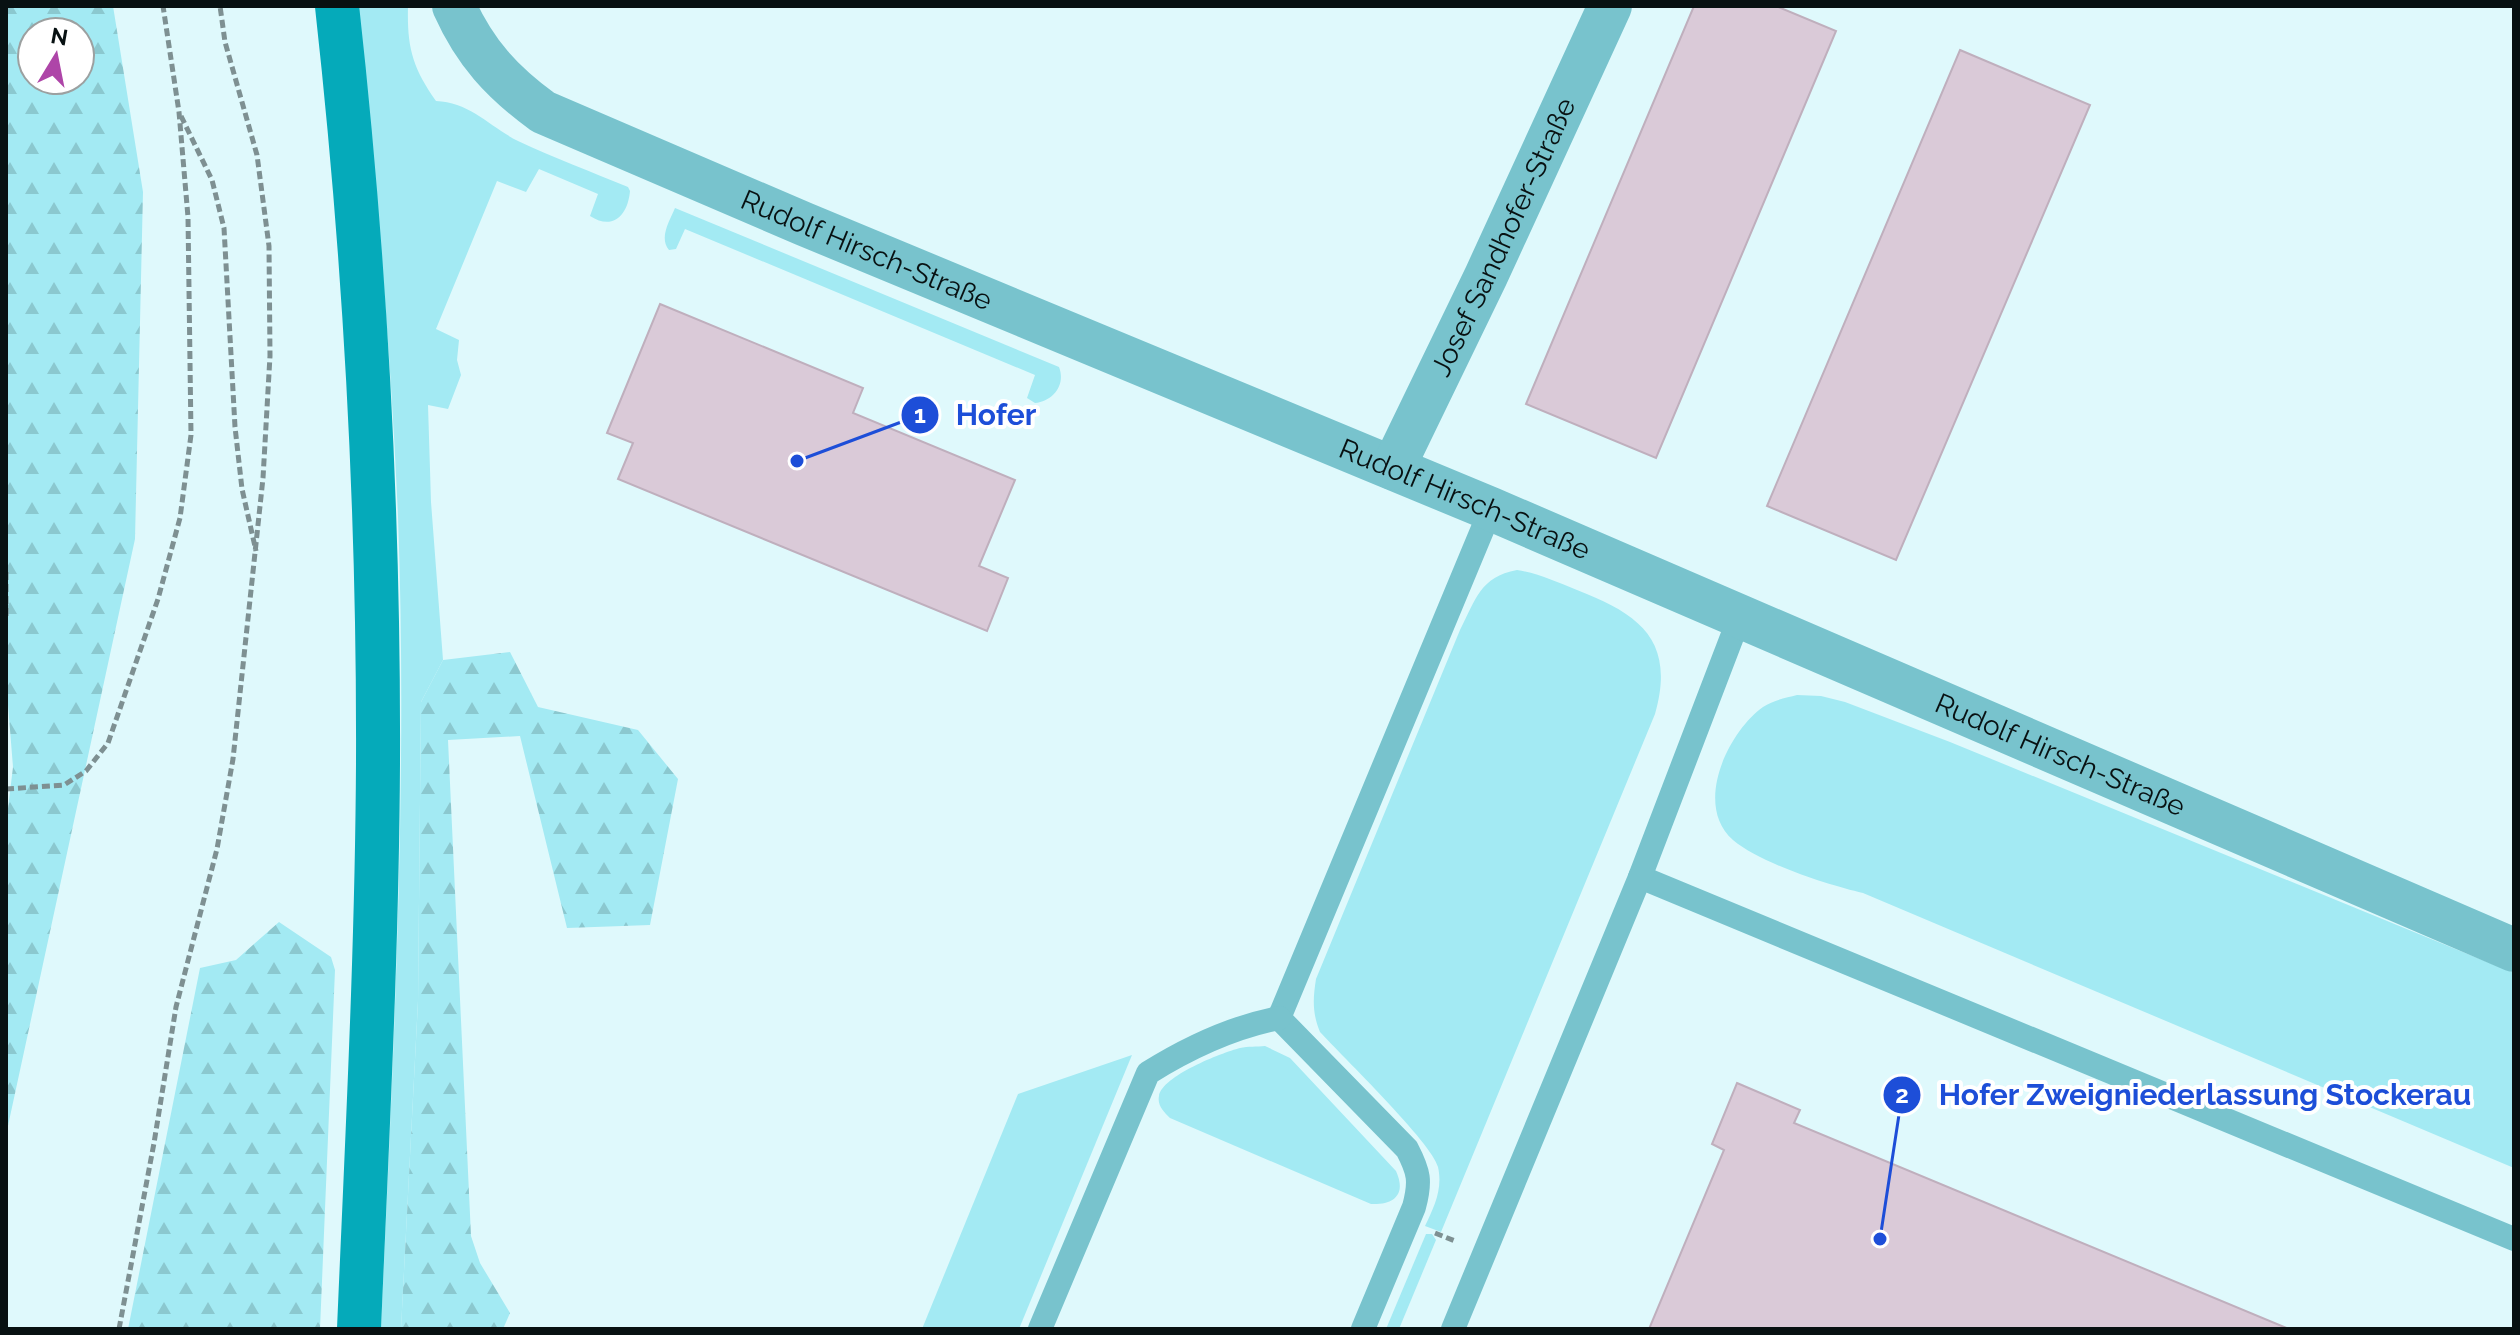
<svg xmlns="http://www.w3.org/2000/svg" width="2520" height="1335" font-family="Raleway,sans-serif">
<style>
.grass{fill:#a3eaf3}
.forest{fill:url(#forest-firs);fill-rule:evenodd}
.building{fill:#dacad8;stroke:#bfafbd;stroke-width:2}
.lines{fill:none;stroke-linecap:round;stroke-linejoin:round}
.path{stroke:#7e9092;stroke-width:5;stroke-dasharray:8 4;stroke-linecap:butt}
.lane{stroke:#78c3cd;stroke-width:24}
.street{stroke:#78c3cd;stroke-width:44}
.secondary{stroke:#05aaba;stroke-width:44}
.labels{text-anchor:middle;stroke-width:8;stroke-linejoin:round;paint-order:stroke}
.street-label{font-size:28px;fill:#081112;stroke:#fff}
.leader{fill:none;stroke:#1d4ed8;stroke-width:3}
.callout-dot{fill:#1d4ed8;stroke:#fff;stroke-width:3}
.mark-label{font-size:24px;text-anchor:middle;font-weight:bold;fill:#fff}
.callout-label{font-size:30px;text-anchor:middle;font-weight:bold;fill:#1d4ed8;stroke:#fff;stroke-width:8;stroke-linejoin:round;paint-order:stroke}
</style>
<defs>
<pattern id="forest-firs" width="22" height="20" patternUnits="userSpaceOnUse" patternTransform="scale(2)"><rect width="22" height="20" fill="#a3eaf3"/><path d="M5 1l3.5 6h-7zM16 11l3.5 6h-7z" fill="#8bc8cf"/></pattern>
</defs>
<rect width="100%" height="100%" fill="#dff9fc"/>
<g class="grass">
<path d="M358,6h50c-1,41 4,61 28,95 34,1 54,26 82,40 36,17 74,31 110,46l2,4c-2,24 -17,40 -40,25l8,-22 -59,-25 -13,23 -29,-11 -61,148 23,11 -2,20 4,15 -13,34 -20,-4 3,97 12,158 -22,42 -3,299 -17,328h-20c12,-270 27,-542 17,-812 -7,-171 -23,-341 -40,-511z"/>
<path d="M675,208l384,159c7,18 -6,34 -24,36l-8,-5 8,-23 -350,-146 -9,20 -7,1c-10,-12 0,-28 6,-42z"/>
<path d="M1517,570c21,3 40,12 60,20 62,24 99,50 78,124l-214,518 -16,-6c9,-19 18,-37 13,-59 -5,-23 -97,-112 -118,-135 -8,-19 -7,-34 -4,-53l144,-349c16,-31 20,-53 57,-60z"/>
<path d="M1797,695l24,1 24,6 105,40 564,231v195l-651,-275c-35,-8 -103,-30 -130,-53 -40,-35 -5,-108 30,-133 10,-7 23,-9 34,-12z"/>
<path d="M1265,1046l25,12 106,113c10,22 0,34 -25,33l-201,-86c-6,-6 -13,-13 -11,-22 3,-20 62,-43 81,-48 8,-2 17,-1 25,-2z"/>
<polygon points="1132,1055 1019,1329 922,1329 1018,1094"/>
<polygon points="1426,1234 1432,1234 1436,1240 1399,1329 1386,1329"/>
</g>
<g class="forest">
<path d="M6,6h107l30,186 -8,347 -129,596v-310l7,-58 -7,-87zM32,32h48v48h-48z"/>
<polygon points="510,652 538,707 638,730 678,779 650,925 567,928 520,736 448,740 471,1236 480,1263 510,1313 503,1329 401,1329 418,1002 421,702 443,660"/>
<polygon points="279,922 331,957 335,970 320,1329 128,1329 200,968 236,960"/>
</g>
<g class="building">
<polygon points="1694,6 1776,6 1836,31 1656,458 1526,404"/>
<polygon points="1960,50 2090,105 1896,560 1767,506"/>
<polygon points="660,304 863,388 853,413 1015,480 979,566 1008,578 987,631 618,479 633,443 607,433"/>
<polygon points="1737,1083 1800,1110 1794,1123 2289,1329 1649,1329 1724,1150 1712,1144"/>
</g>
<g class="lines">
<g class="path">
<polyline points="181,116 212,180 224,228 235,427 242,489 256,551"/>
<polyline points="6,572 6,619"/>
<polyline points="6,789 64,785 86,771 108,743 158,599 180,518 191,435 188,217 179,112 163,6"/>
<polyline points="1435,1233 1455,1241"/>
<polyline points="119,1329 154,1143 176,1007 217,849 233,759 263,478 270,356 269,246 257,155 225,42 220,6"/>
</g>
<g class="lane">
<polyline points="1640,877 2514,1239"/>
<polyline points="1279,1018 1491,509"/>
<path d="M1279,1018l128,131c12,23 14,32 7,58l-51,122"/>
<path d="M1040,1329l108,-256c40,-25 85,-46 131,-55"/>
<polyline points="1453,1329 1640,877 1740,616"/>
</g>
<g class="street">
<path id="s1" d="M454,6c21,47 48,76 89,106l261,112 687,285 1023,441"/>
<path id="s2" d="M1393,468l93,-192 124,-270"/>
</g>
<path class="secondary" d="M337,6c28,252 42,504 41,757 -1,189 -11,378 -19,566"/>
</g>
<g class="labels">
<g class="street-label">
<text dy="10" stroke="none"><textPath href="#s2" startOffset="256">Josef Sandhofer-Straße</textPath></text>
<text dy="10" stroke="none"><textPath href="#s1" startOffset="492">Rudolf Hirsch-Straße</textPath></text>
<text dy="10" stroke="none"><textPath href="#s1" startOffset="1140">Rudolf Hirsch-Straße</textPath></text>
<text dy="10" stroke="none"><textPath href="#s1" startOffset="1788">Rudolf Hirsch-Straße</textPath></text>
</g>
</g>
<path class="leader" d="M797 461L920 415M1880 1239L1902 1095"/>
<g class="callout-dot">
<circle cx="797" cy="461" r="8"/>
<circle cx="1880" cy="1239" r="8"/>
<circle cx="920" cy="415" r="20"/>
<circle cx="1902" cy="1095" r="20"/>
</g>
<g class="mark-label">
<text x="920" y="423">1</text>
<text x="1902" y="1103">2</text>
</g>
<g class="callout-label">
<text x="996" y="425">Hofer</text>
<text x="2205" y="1105">Hofer Zweigniederlassung Stockerau</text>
</g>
<rect width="2520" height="1335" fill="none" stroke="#081112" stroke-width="16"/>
<g transform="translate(56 56) rotate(10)"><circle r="38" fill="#ffffff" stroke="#9ca0a0" stroke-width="2"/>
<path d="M0-6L14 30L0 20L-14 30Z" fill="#ae45a8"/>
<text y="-12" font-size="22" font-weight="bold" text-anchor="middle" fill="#081112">N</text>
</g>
</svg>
